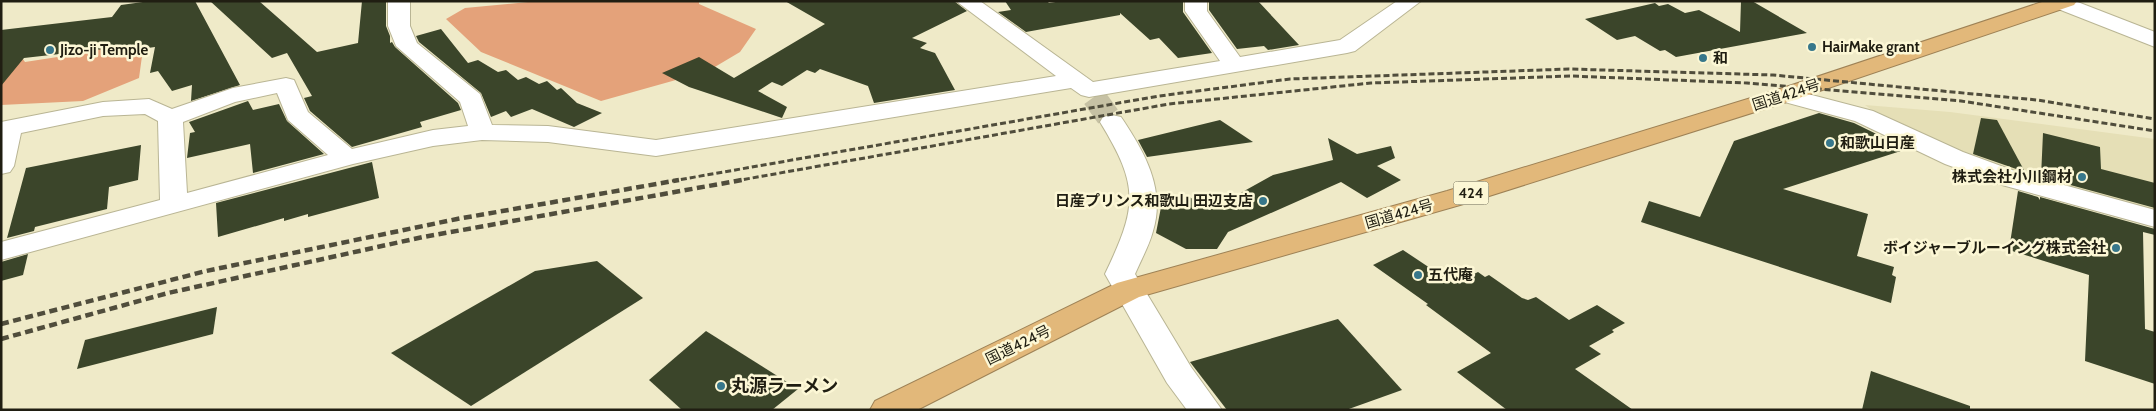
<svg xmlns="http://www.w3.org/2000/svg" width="2156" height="411" font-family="Cabin,'Noto Sans JP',sans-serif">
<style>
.built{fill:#e5dfb6}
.forest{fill:#e4a27a}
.building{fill:#3b452a}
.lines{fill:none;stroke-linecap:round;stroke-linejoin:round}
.street-tunnel{stroke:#c6c1a4;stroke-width:24;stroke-dasharray:24 12;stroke-linecap:butt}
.street-casing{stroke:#b9b594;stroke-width:2}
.secondary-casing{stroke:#b9b594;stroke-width:2}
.highway-casing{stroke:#9e8256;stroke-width:2}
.street{fill:#fff;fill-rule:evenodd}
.secondary{fill:#fff;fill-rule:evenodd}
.highway{fill:#e2b87a;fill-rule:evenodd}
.rail-far1{stroke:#504d3c;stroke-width:3;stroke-dasharray:6 3;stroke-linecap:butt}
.rail{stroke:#504d3c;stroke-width:4.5;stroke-dasharray:8 4.5;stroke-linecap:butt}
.poi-dot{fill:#37778b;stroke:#fcf7d5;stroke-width:2}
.labels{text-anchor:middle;stroke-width:5;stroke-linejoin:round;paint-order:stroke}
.shield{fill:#fcf7d5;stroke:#625f4c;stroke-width:1}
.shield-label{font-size:14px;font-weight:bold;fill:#201e12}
.poi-label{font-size:15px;font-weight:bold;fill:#201e12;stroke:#fcf7d5;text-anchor:start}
.street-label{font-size:15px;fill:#201e12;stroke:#fcf7d5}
.near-poi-label{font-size:18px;font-weight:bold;fill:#201e12;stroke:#fcf7d5;text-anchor:start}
</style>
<rect width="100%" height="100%" fill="#efeac8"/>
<polygon class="built" points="1865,105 1950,112 2155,139 2155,211 1997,169 1876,113"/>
<g class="forest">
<polygon points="538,1 699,1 699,4 756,29 740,52 708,71 601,101 481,52 446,19 465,8"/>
<polygon points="146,27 139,78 83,101 1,105 1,51 16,49 25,62 77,54 120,33"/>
</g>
<g class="building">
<polygon points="150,1 195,1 240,85 191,101 192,85 172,91 158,71 150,73 155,47 119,52 122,47 24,58 1,86 1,30 112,17 121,5"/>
<polygon points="210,1 259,1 317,52 358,43 362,1 386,1 386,26 390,36 390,43 392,42 395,47 458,103 461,110 420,122 422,127 352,147 310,111 304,98 312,96 287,53 272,58"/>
<polygon points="785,1 954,1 967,11 912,38 927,43 920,48 935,53 955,90 874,103 868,86 820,69 815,73 807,70 782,86 772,82 758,91 787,107 782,118 689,87 662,73 699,57 734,78 825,24"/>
<polygon points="1005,1 1047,1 1049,3 1062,1 1183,1 1183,12 1212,53 1178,58 1159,38 1150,40 1120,13 1120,15 1026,32 998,12 1011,10"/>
<polygon points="1209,1 1258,1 1299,45 1268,50 1264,46 1237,49 1209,10"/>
<polygon points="1741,1 1752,1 1807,33 1676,57 1665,50 1660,51 1635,36 1617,40 1585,19 1655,3 1659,6 1668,4 1685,13 1699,10 1740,32"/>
<polygon points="441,29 468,63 478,60 498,72 506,70 518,80 526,77 539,84 547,81 557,90 561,88 577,103 602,113 574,127 532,109 511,117 506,111 491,117 481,93 419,42 416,36"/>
<polygon points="248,101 253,110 279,104 287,121 324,154 253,173 250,144 187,158 190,133 195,132 189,122"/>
<polygon points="1819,113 1854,123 1907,149 1783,189 1868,214 1857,256 1894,267 1892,275 1896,277 1891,303 1641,222 1649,201 1700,217 1734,141"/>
<polygon points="1981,118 1997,120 2025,172 1973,154"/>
<polygon points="1220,120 1253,142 1147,157 1138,140"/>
<polygon points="2043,133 2100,147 2101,169 2155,183 2155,208 2041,177"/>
<polygon points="1328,138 1357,154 1391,146 1395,158 1377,166 1401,180 1367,198 1341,182 1228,232 1217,249 1186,249 1156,233 1162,202 1188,196 1210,210 1273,175 1333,160"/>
<polygon points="141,145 138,180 109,187 107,209 35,227 34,231 7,238 26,168"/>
<polygon points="372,162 379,198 308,217 308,214 284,221 284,218 218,237 216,203"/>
<polygon points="2018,191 2038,197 2040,200 2040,197 2155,229 2155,235 2143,232 2145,329 2155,332 2155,384 2085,361 2089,275 2009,250"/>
<polygon points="1403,250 1454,284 1478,272 1485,277 1489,275 1522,298 1528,300 1536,297 1569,320 1597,305 1625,323 1612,330 1614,332 1589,346 1601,354 1575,369 1633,410 1507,410 1457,372 1491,353 1426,305 1428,304 1373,265"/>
<polygon points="28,254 23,275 1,281 1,262"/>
<polygon points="597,261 643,298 471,406 391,353 535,271"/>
<polygon points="217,307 213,334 77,369 85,340"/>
<polygon points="1338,319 1402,390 1346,410 1227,410 1190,362"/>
<polygon points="706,331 798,389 772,410 682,410 649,380"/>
<polygon points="1871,371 1970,406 1970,410 1862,410"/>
</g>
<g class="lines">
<polyline class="street-tunnel" points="1094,97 1112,122"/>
<defs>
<g id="street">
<path d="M388,1h22v25l7,17 63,51 12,31 56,1 108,14 400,-64 -100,-75h24l113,81 127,-21 -35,-50v-10h22v10l33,46 100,-17 57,-39h24l-66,50 -8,2 -258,44 -8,-2 -10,-7 -415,68 -108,-14 -66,-2 -49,6 -80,18 -352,96v-18l159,-42 -2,-79 -13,-7 -42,2 -82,17 -7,33 -4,6 -9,2v-52l102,-20 46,-3 23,10 61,-21 53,-10 8,2 14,32 44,37 81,-19 35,-4 -8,-24 -64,-56 -8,-20zM277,93l11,27 40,35 -141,38 -4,-71 52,-20z"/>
<polygon points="1785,88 1873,111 1963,152 2020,173 2155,210 2155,227 2002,185 1945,164 1855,121 1777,100 1773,95 1777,90"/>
<path d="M1112,115l9,2c23,34 45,72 32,114 -4,15 -12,29 -18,43l56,93 31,43h-35l-20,-27 -62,-109c32,-67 35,-87 -5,-152l3,-5z"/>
</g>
<polygon id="secondary" points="2045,1 2075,1 2155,32 2155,47 2048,5"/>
<polygon id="highway" points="2045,1 2077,1 2074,5 1793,100 1467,203 1139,297 917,410 870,410 875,401 1117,283 1447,191 1777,90"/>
</defs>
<use href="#street" class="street-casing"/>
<use href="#secondary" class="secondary-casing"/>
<use href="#highway" class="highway-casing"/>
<use href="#street" class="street"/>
<use href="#secondary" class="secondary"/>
<use href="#highway" class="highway"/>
<g class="rail-far1">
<polyline points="672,181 1159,96 1290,79 1569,69 1773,75 2037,100 2155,119"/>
<polyline points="735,181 1169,104 1371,83 1571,76 1747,83 1961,101 2155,131"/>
</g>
<g class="rail">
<polyline points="1,324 206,271 457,219 679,180"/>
<polyline points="1,339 168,293 423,237 742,180"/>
</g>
</g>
<g class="poi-dot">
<circle cx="1812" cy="47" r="5"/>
<circle cx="50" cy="50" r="5"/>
<circle cx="1703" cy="58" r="5"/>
<circle cx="1830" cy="143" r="5"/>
<circle cx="2082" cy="177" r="5"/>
<circle cx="1263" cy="201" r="5"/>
<circle cx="2116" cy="248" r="5"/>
<circle cx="1418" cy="275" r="5"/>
<circle cx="721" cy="386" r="5"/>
</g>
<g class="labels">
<rect class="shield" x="1453.5" y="181.5" width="35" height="23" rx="4"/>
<g class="shield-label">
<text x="1471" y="198">424</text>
</g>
<g class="poi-label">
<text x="1822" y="52">HairMake grant</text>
<text x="60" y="55">Jizo-ji Temple</text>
<text x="1713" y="63">和</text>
<text x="1840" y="148">和歌山日産</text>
<text x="2072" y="182" text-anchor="end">株式会社小川鋼材</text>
<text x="1253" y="206" text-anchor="end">日産プリンス和歌山 田辺支店</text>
<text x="2106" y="253" text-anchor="end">ボイジャーブルーイング株式会社</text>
<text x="1428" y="280">五代庵</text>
</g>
<g class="street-label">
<text transform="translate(1786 95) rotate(-18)" y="5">国道424号</text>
<text transform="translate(1399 214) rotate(-16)" y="5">国道424号</text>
<text transform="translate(1018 345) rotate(-26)" y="5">国道424号</text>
</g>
<g class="near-poi-label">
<text x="731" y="392">丸源ラーメン</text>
</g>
</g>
<rect width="2156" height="411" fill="none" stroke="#201e12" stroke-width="5"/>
</svg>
